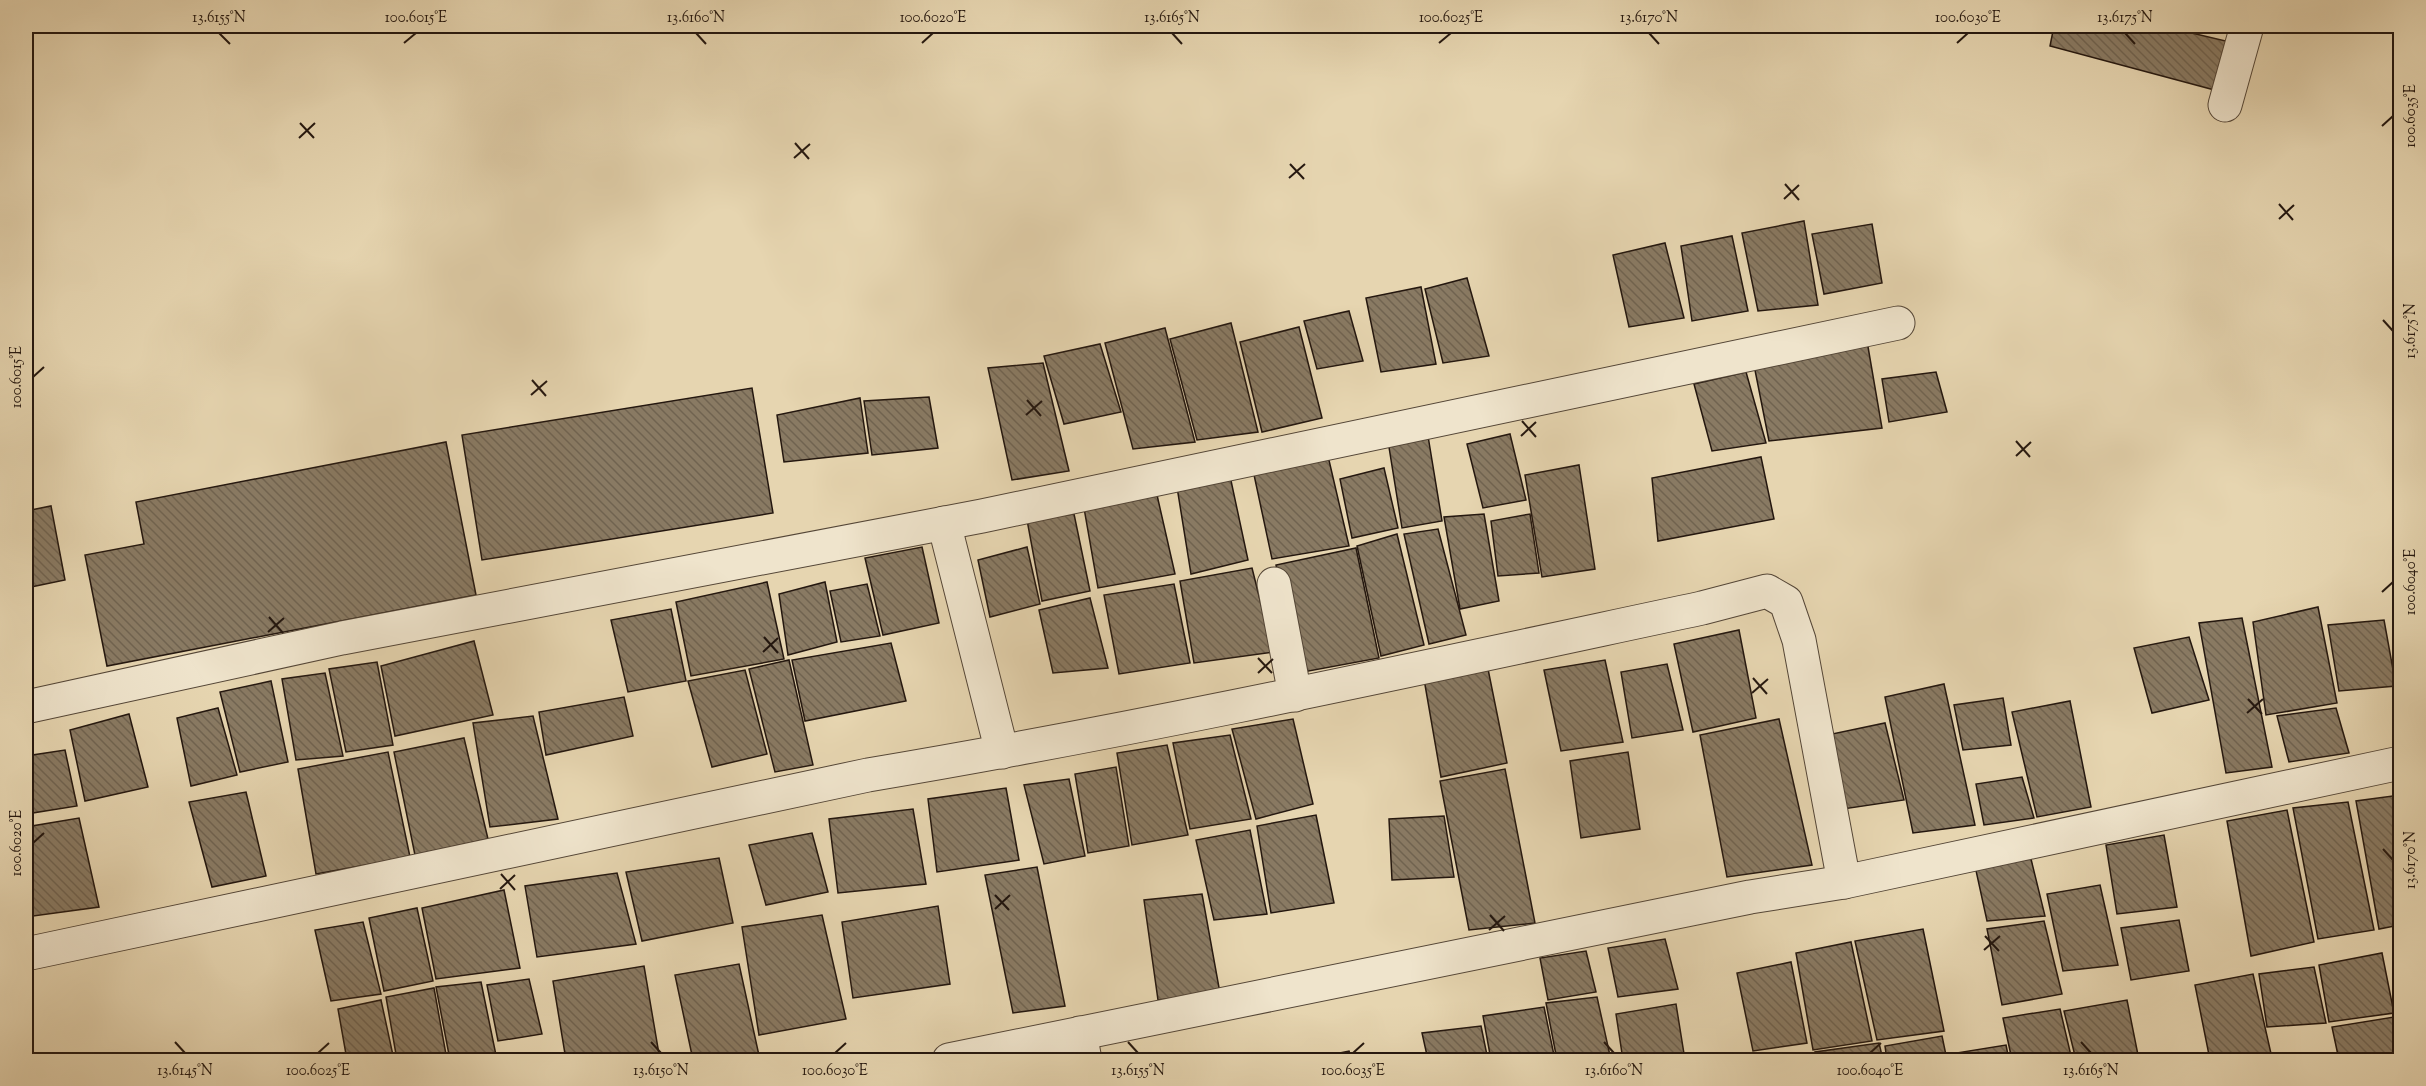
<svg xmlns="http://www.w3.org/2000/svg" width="2426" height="1086" font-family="'Sorts Mill Goudy',serif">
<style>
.building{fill:url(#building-back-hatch);stroke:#24170f;stroke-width:1.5}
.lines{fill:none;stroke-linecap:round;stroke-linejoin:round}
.street-casing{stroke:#544637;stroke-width:35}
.street{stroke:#efe4cc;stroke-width:33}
.ticks{fill:none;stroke:#24170f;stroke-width:2}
.neatline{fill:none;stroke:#24170f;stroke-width:2}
.ticks-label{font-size:15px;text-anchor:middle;fill:#24170f}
</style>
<defs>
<pattern id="building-back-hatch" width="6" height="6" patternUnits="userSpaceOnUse" patternTransform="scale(1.5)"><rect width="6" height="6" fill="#897a63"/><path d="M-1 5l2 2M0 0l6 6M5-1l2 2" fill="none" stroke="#706350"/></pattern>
</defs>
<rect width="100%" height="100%" fill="#e6d5b0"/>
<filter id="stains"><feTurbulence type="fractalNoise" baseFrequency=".00333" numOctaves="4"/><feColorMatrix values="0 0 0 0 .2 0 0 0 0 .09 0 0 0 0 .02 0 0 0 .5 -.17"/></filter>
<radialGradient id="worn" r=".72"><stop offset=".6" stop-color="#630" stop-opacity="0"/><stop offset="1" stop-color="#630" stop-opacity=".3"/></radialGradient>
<g class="building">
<polygon points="2054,26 2162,26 2230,42 2222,92 2050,46"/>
<polygon points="2202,26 2241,26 2239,35"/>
<polygon points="1804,221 1818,305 1758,311 1742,233"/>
<polygon points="1872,224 1882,283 1824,294 1812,234"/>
<polygon points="1732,236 1748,311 1692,321 1681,246"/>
<polygon points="1665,243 1684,318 1629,327 1613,255"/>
<polygon points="1467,278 1489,356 1443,363 1425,289"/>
<polygon points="1421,287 1436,364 1381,372 1366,298"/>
<polygon points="1349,311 1363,361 1317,369 1304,321"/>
<polygon points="1231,323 1258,432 1197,440 1170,339"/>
<polygon points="1299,327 1322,418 1262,432 1240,342"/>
<polygon points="1165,328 1195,442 1133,449 1105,343"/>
<polygon points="1867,341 1882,428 1769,441 1754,365"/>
<polygon points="1100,344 1121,412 1064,424 1044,356"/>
<polygon points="1043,363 1069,471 1012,480 988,368"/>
<polygon points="1746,372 1766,443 1712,451 1694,384"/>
<polygon points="1936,372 1947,412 1889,422 1882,379"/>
<polygon points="752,388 773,513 482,560 462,435"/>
<polygon points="929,397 938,448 872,455 864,401"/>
<polygon points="860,398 868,453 784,462 777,415"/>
<polygon points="1510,434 1526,500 1483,508 1467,444"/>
<polygon points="1428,436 1442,521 1402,528 1388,441"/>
<polygon points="446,442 476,595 107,666 85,555 144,544 136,502"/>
<polygon points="1328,456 1349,546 1272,559 1253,470"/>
<polygon points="1761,457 1774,519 1658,541 1652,478"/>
<polygon points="1579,465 1595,569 1542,577 1525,475"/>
<polygon points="1384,468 1398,528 1352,538 1340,479"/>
<polygon points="1230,476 1248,560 1191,574 1177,487"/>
<polygon points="1157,495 1175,574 1098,588 1084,508"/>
<polygon points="51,506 65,580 26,588 26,511"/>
<polygon points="1074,514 1090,591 1042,601 1027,520"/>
<polygon points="1484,514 1499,601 1460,609 1444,517"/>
<polygon points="1530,514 1539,573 1498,576 1491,521"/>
<polygon points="1438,529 1466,635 1429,644 1404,534"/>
<polygon points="1397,534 1424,645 1381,656 1357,546"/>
<polygon points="922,547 939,623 883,635 865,558"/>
<polygon points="1027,547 1040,604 990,617 978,560"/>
<polygon points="1356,548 1379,658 1298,673 1276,565"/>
<polygon points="1252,568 1273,652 1194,663 1180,581"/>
<polygon points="767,582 784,659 691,676 676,602"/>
<polygon points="825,582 837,642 788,655 779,594"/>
<polygon points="867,584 880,636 841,642 830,591"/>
<polygon points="1174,584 1190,663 1119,674 1104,595"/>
<polygon points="1090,598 1108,668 1053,673 1039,610"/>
<polygon points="2318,607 2337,703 2266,715 2253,622"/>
<polygon points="671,609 686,681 628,692 611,620"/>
<polygon points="2242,618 2272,767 2226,773 2199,623"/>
<polygon points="2384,620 2396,686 2339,691 2328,625"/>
<polygon points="1739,630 1756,718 1693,732 1674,644"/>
<polygon points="2189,637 2209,700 2152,713 2134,648"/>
<polygon points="474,641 493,715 395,736 381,666"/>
<polygon points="891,643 906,701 805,721 792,660"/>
<polygon points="2400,656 2400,692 2395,657"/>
<polygon points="789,660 813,765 775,772 749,669"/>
<polygon points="1605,660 1623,742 1561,751 1544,670"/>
<polygon points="377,662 393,745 346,752 329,669"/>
<polygon points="1667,664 1683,730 1632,738 1621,672"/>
<polygon points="1488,669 1507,763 1441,777 1424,679"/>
<polygon points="745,670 767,754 712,767 688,681"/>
<polygon points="325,673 343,756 296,760 282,679"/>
<polygon points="271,681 288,762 240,772 220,692"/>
<polygon points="1944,684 1975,825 1913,833 1885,697"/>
<polygon points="624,697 633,736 546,755 539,712"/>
<polygon points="2003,698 2011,745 1963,750 1954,705"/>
<polygon points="2070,701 2091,807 2037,817 2012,712"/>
<polygon points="218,708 237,775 191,786 177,718"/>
<polygon points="2336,708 2349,753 2289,762 2277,716"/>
<polygon points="129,714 148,787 85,801 70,730"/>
<polygon points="533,716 558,819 490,827 473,723"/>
<polygon points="1293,719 1313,804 1256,819 1232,729"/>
<polygon points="1779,719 1812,865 1727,877 1700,735"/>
<polygon points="1885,723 1904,800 1843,809 1832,734"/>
<polygon points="1230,735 1251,819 1190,829 1173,743"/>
<polygon points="464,738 488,839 415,855 394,752"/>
<polygon points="1167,745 1188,835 1132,845 1117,753"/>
<polygon points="65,750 77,806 26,814 26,756"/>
<polygon points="388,752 410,857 316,874 298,769"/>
<polygon points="1628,752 1640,829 1581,838 1570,761"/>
<polygon points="1116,767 1129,846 1088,853 1075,774"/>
<polygon points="1505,769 1535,923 1469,930 1440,781"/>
<polygon points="2022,777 2034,818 1984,825 1976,784"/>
<polygon points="1069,779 1085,856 1044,864 1024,785"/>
<polygon points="1006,788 1019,860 937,872 928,799"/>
<polygon points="246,792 266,876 212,887 189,802"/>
<polygon points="2400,795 2400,925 2379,929 2356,801"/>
<polygon points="2348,802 2374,930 2318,939 2293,808"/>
<polygon points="913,809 926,884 838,893 829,819"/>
<polygon points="2287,810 2314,942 2251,956 2227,821"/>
<polygon points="1316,815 1334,903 1271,913 1257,826"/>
<polygon points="1444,816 1454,877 1392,880 1389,819"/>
<polygon points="79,818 99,907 26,917 26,827"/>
<polygon points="1250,830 1267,914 1214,920 1196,840"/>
<polygon points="812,833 828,892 766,905 749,845"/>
<polygon points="2164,835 2177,907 2117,914 2106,845"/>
<polygon points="719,858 733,923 642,941 626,872"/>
<polygon points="2031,859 2045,916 1987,921 1975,866"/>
<polygon points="1037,867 1065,1006 1013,1013 985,875"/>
<polygon points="617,873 636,944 537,957 525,886"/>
<polygon points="2100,885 2118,965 2063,971 2047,894"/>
<polygon points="504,890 520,968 436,979 422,908"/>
<polygon points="1202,894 1220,993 1158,1000 1144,900"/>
<polygon points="938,906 950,984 853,998 842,922"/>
<polygon points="417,908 433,981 384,991 369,918"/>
<polygon points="822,915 846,1019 759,1035 742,927"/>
<polygon points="2179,920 2189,971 2131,980 2121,928"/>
<polygon points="2044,921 2062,994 2002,1005 1987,929"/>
<polygon points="363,922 381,994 331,1001 315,930"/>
<polygon points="1923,929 1944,1031 1877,1040 1855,941"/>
<polygon points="1665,939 1678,989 1618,997 1608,948"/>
<polygon points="1851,942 1872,1041 1813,1050 1796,953"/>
<polygon points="1586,951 1596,992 1548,1000 1540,958"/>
<polygon points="2382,953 2394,1013 2329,1022 2319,965"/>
<polygon points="1791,962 1807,1043 1753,1051 1737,973"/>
<polygon points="739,964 760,1060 693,1060 675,975"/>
<polygon points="644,966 660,1060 566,1060 553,981"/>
<polygon points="2314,967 2326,1023 2267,1027 2259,974"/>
<polygon points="2253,974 2272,1058 2210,1060 2195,985"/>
<polygon points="529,979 542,1034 498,1041 487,985"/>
<polygon points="481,982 497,1060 450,1060 436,987"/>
<polygon points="434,988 447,1060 397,1060 386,997"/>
<polygon points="1597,997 1611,1060 1557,1060 1546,1003"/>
<polygon points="381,1000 394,1060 347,1060 338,1009"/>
<polygon points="2127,1000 2139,1060 2076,1060 2064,1011"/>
<polygon points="1676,1004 1685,1060 1623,1060 1616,1014"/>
<polygon points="1544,1007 1555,1060 1491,1060 1483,1016"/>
<polygon points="2060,1009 2072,1060 2012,1060 2003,1018"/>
<polygon points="2394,1017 2400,1043 2400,1060 2339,1060 2332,1027"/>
<polygon points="1481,1026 1488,1060 1428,1060 1422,1033"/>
<polygon points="1942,1036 1947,1060 1887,1060 1885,1046"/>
<polygon points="1879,1043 1883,1060 1816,1060 1815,1052"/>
<polygon points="2006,1045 2009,1060 1951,1060 1950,1054"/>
<polygon points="1349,1051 1352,1060 1305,1060"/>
<polygon points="544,1056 545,1060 502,1060"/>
</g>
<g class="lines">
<defs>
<g id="street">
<polyline points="2225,105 2247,26"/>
<polyline points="944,523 1002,752"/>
<polyline points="1274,584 1295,695"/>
<polyline points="26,707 342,638 982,516 1898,323"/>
<path d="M26,954l842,-179c280,-47 557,-108 834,-167l65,-17 19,11 13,38 45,242"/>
<polyline points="1080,1033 1085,1060"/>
<polyline points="949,1060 1750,897 1844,882 2400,763"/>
</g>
</defs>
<use href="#street" class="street-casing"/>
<use href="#street" class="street"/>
</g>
<path class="ticks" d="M219,33l11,11M696,33l10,11M1172,33l10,11M1649,33l10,11M2125,33l10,11M404,43l12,-10M922,43l11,-10M1439,43l12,-10M1957,43l11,-10M300,123l14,15M2382,126l11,-10M299,138l16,-15M795,143l14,16M794,158l16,-14M1290,164l14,15M1289,178l16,-14M1785,184l14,16M1784,199l15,-14M2279,204l14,16M2279,219l15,-14M2383,320l10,11M33,377l11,-10M532,380l14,16M531,395l16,-14M1027,400l14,16M1026,415l16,-14M1522,421l14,16M1521,436l15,-14M2016,441l14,16M2016,456l15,-14M2382,592l11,-10M269,617l14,16M268,632l16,-14M764,637l14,16M763,652l15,-14M1258,658l14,15M1258,673l15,-14M1753,678l14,16M1752,693l16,-14M2248,699l14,15M2247,713l16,-14M33,843l11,-10M2383,849l10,11M501,874l14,16M500,889l15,-14M995,895l14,15M995,909l15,-14M1490,915l14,16M1489,930l16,-14M1985,936l14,15M1984,950l16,-14M175,1042l10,11M651,1042l10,11M1128,1042l10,11M1604,1042l10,11M2081,1042l10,11M318,1053l11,-10M835,1053l11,-10M1353,1053l11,-10M1870,1053l11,-10"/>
<rect width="2426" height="1086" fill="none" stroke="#e6d5b0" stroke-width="66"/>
<rect x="33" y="33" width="2360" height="1020" class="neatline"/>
<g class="ticks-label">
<text x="219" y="22">13.6155°N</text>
<text x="416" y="22">100.6015°E</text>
<text x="696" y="22">13.6160°N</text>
<text x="933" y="22">100.6020°E</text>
<text x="1172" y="22">13.6165°N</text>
<text x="1451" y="22">100.6025°E</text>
<text x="1649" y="22">13.6170°N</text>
<text x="1968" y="22">100.6030°E</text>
<text x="2125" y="22">13.6175°N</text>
<text transform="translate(2410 116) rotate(-90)" y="5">100.6035°E</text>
<text transform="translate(2410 331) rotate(-90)" y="5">13.6175°N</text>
<text transform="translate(16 377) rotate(-90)" y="5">100.6015°E</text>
<text transform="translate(2410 582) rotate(-90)" y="5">100.6040°E</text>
<text transform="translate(16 843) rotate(-90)" y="5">100.6020°E</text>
<text transform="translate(2410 860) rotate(-90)" y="5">13.6170°N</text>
<text x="185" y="1075">13.6145°N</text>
<text x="318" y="1075">100.6025°E</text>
<text x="661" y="1075">13.6150°N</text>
<text x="835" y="1075">100.6030°E</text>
<text x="1138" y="1075">13.6155°N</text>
<text x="1353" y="1075">100.6035°E</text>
<text x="1614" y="1075">13.6160°N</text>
<text x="1870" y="1075">100.6040°E</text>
<text x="2091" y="1075">13.6165°N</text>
</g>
<rect width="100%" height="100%" filter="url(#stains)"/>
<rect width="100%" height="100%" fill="url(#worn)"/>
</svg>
